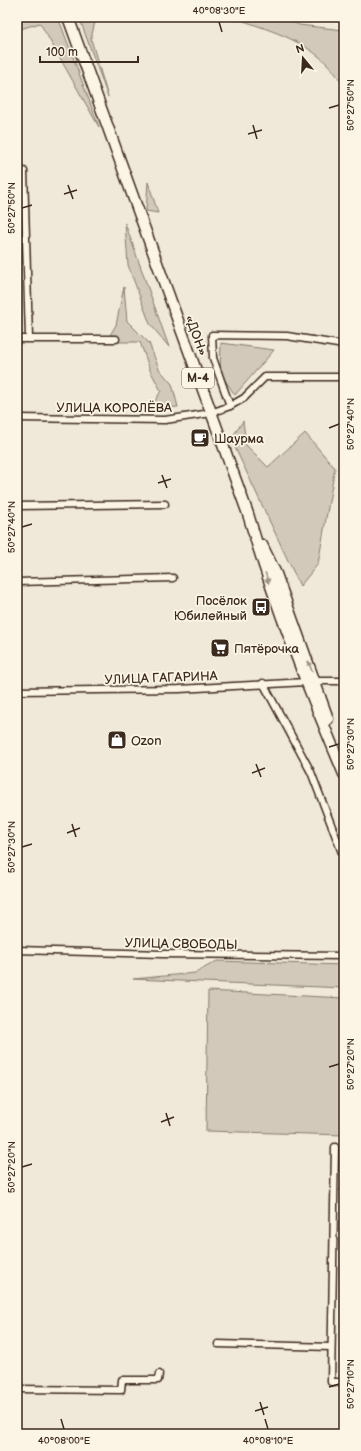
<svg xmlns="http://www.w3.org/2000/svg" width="361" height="1451" font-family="'Balsamiq Sans',sans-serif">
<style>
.green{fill:#d2c9ba;stroke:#867a6c}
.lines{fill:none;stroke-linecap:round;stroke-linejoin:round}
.minor-casing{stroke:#3b2a1e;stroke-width:9}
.primary-casing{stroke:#3b2a1e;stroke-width:13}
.minor{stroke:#fcf5e5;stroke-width:6}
.primary{stroke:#fcf5e5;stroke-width:10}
.oneway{fill:#9c9082}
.ticks{fill:none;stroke:#3b2a1e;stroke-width:1.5}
.labels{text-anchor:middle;stroke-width:3.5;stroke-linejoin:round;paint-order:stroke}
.shield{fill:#fcf5e5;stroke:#75675a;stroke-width:1}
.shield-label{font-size:12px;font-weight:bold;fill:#3b2a1e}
.street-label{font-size:13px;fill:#3b2a1e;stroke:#fcf5e5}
.poi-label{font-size:13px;fill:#3b2a1e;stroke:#fcf5e5;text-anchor:start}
.neatline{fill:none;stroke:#3b2a1e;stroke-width:1.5}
.ticks-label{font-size:10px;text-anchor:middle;fill:#3b2a1e}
</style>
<rect width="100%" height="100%" fill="#f0e9d9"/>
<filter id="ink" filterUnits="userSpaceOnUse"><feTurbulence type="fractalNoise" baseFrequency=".025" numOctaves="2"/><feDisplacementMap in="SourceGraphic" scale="8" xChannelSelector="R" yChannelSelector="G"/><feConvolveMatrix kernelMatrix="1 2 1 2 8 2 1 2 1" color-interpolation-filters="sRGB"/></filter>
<g filter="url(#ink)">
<g class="green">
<polygon points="17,17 58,17 99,127 40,23 17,30"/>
<polygon points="79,17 96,17 91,39 108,97"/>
<path d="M232,17h51l16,8 45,5v56c-5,-7 -9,-14 -15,-20 -25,-27 -63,-37 -97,-49z"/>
<polygon points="148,182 158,213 146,211"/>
<polygon points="125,223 169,347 150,324 128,265"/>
<polygon points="124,287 127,321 149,343 159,369 172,384 178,407 150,409 161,391 150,370 140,342 106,342 116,325"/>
<polygon points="221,343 274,350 235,395 220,373"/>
<polygon points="243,421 246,445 268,467 305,433 335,468 318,564 300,586 231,439"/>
<polygon points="217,961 344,965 344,988 133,979 195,973"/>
<polygon points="208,991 344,998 344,1135 206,1131"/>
</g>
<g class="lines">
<defs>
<g id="minor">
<polyline points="24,171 29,338"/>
<polyline points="17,339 116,339"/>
<polyline points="230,406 244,398 265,377 344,377"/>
<polyline points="17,418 165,420 211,413 230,406 213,358 212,335 287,336 344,345"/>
<polyline points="17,506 165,504"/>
<polyline points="17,582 173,578"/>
<polyline points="315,681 344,681"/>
<polyline points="263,683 311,772 344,858"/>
<polyline points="17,691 179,689 306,682"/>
<polyline points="17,950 162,954 344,956"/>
<polyline points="335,1147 331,1382 344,1382"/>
<polyline points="218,1344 331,1347"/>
<polyline points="17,1389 121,1390 122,1380 158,1380 159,1374"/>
</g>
<g id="primary">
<path d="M68,17l180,497c26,89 60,174 96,260"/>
<polyline points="262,545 276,574 328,719"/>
</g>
</defs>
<use href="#minor" class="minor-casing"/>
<use href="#primary" class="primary-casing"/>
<use href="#minor" class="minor"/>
<use href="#primary" class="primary"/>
</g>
<defs><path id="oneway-solid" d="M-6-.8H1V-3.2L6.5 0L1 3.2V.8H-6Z"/></defs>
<g class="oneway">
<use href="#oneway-solid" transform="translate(267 578) rotate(72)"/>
<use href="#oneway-solid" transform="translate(310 666) rotate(-110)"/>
</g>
</g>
<path class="ticks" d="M219,22l3,10M329,108l10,-3M253,125l4,14M248,134l14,-4M68,185l5,14M64,194l13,-4M22,208l10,-3M329,428l10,-4M162,475l5,13M158,483l13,-4M22,527l10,-3M329,747l10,-3M256,764l5,13M252,773l13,-5M72,824l4,13M67,833l13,-5M22,847l10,-3M329,1067l10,-3M166,1113l4,13M161,1122l13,-5M22,1167l10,-3M329,1387l10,-3M260,1402l4,13M255,1411l13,-4M61,1419l3,10M265,1419l3,10"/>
<defs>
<symbol id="cafe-square" viewBox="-11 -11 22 22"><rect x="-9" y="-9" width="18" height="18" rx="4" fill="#3b2a1e" stroke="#fcf5e5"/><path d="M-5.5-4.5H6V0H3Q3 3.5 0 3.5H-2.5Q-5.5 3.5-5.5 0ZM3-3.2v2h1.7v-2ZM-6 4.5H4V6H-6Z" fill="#fff"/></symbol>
<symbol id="bus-square" viewBox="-11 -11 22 22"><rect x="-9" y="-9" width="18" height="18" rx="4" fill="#3b2a1e" stroke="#fcf5e5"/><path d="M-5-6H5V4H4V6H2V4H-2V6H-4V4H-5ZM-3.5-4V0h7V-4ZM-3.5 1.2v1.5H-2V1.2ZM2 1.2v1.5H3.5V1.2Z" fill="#fff"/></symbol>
<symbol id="supermarket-square" viewBox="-11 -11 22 22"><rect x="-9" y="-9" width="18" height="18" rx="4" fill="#3b2a1e" stroke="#fcf5e5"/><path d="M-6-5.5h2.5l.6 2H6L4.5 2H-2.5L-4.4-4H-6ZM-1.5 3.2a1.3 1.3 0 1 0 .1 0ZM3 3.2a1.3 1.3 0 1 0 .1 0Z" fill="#fff"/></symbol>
<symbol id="shop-square" viewBox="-11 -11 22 22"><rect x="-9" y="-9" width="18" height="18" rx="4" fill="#3b2a1e" stroke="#fcf5e5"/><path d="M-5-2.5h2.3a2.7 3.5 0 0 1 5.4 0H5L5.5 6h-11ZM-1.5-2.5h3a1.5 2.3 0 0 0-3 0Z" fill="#fff"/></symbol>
</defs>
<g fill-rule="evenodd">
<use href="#cafe-square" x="189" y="427" width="22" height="22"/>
<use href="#bus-square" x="250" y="596" width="22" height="22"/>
<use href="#supermarket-square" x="209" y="637" width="22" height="22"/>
<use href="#shop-square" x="106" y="729" width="22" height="22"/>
</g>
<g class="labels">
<rect class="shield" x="182" y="368" width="32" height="20" rx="3"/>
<g class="shield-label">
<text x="198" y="382">М-4</text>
</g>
<g class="street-label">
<text transform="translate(197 335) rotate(70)" y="5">«ДОН»</text>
<text x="114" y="412">УЛИЦА КОРОЛЁВА</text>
<text transform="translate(161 677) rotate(-2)" y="5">УЛИЦА ГАГАРИНА</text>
<text transform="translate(181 943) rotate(1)" y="5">УЛИЦА СВОБОДЫ</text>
</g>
<g class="poi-label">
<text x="214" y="443">Шаурма</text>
<text x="247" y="605" text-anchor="end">Посёлок<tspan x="247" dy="15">Юбилейный</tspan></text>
<text x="234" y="653">Пятёрочка</text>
<text x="131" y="745">Ozon</text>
</g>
</g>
<rect width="361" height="1451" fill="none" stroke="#fcf5e5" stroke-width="44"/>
<g transform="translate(303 58) rotate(342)" stroke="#fcf5e5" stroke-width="3" paint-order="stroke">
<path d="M0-3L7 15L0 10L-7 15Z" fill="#3b2a1e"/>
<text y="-6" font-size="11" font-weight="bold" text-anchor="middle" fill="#3b2a1e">N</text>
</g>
<path d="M40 56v6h98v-6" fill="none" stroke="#3b2a1e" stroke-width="2"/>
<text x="46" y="56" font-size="12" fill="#3b2a1e" stroke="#fcf5e5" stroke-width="3" paint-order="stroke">100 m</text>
<rect x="22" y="22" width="317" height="1407" class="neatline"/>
<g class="ticks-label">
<text x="219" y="14">40°08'30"E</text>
<text transform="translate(350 105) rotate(-90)" y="4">50°27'50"N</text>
<text transform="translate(11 208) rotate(-90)" y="4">50°27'50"N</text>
<text transform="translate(350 424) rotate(-90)" y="4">50°27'40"N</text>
<text transform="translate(11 527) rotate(-90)" y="4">50°27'40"N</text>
<text transform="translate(350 744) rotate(-90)" y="4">50°27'30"N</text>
<text transform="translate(11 847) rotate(-90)" y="4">50°27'30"N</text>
<text transform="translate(350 1064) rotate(-90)" y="4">50°27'20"N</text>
<text transform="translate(11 1167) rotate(-90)" y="4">50°27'20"N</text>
<text transform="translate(350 1384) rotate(-90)" y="4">50°27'10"N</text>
<text x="64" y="1444">40°08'00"E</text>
<text x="268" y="1444">40°08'10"E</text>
</g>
</svg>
